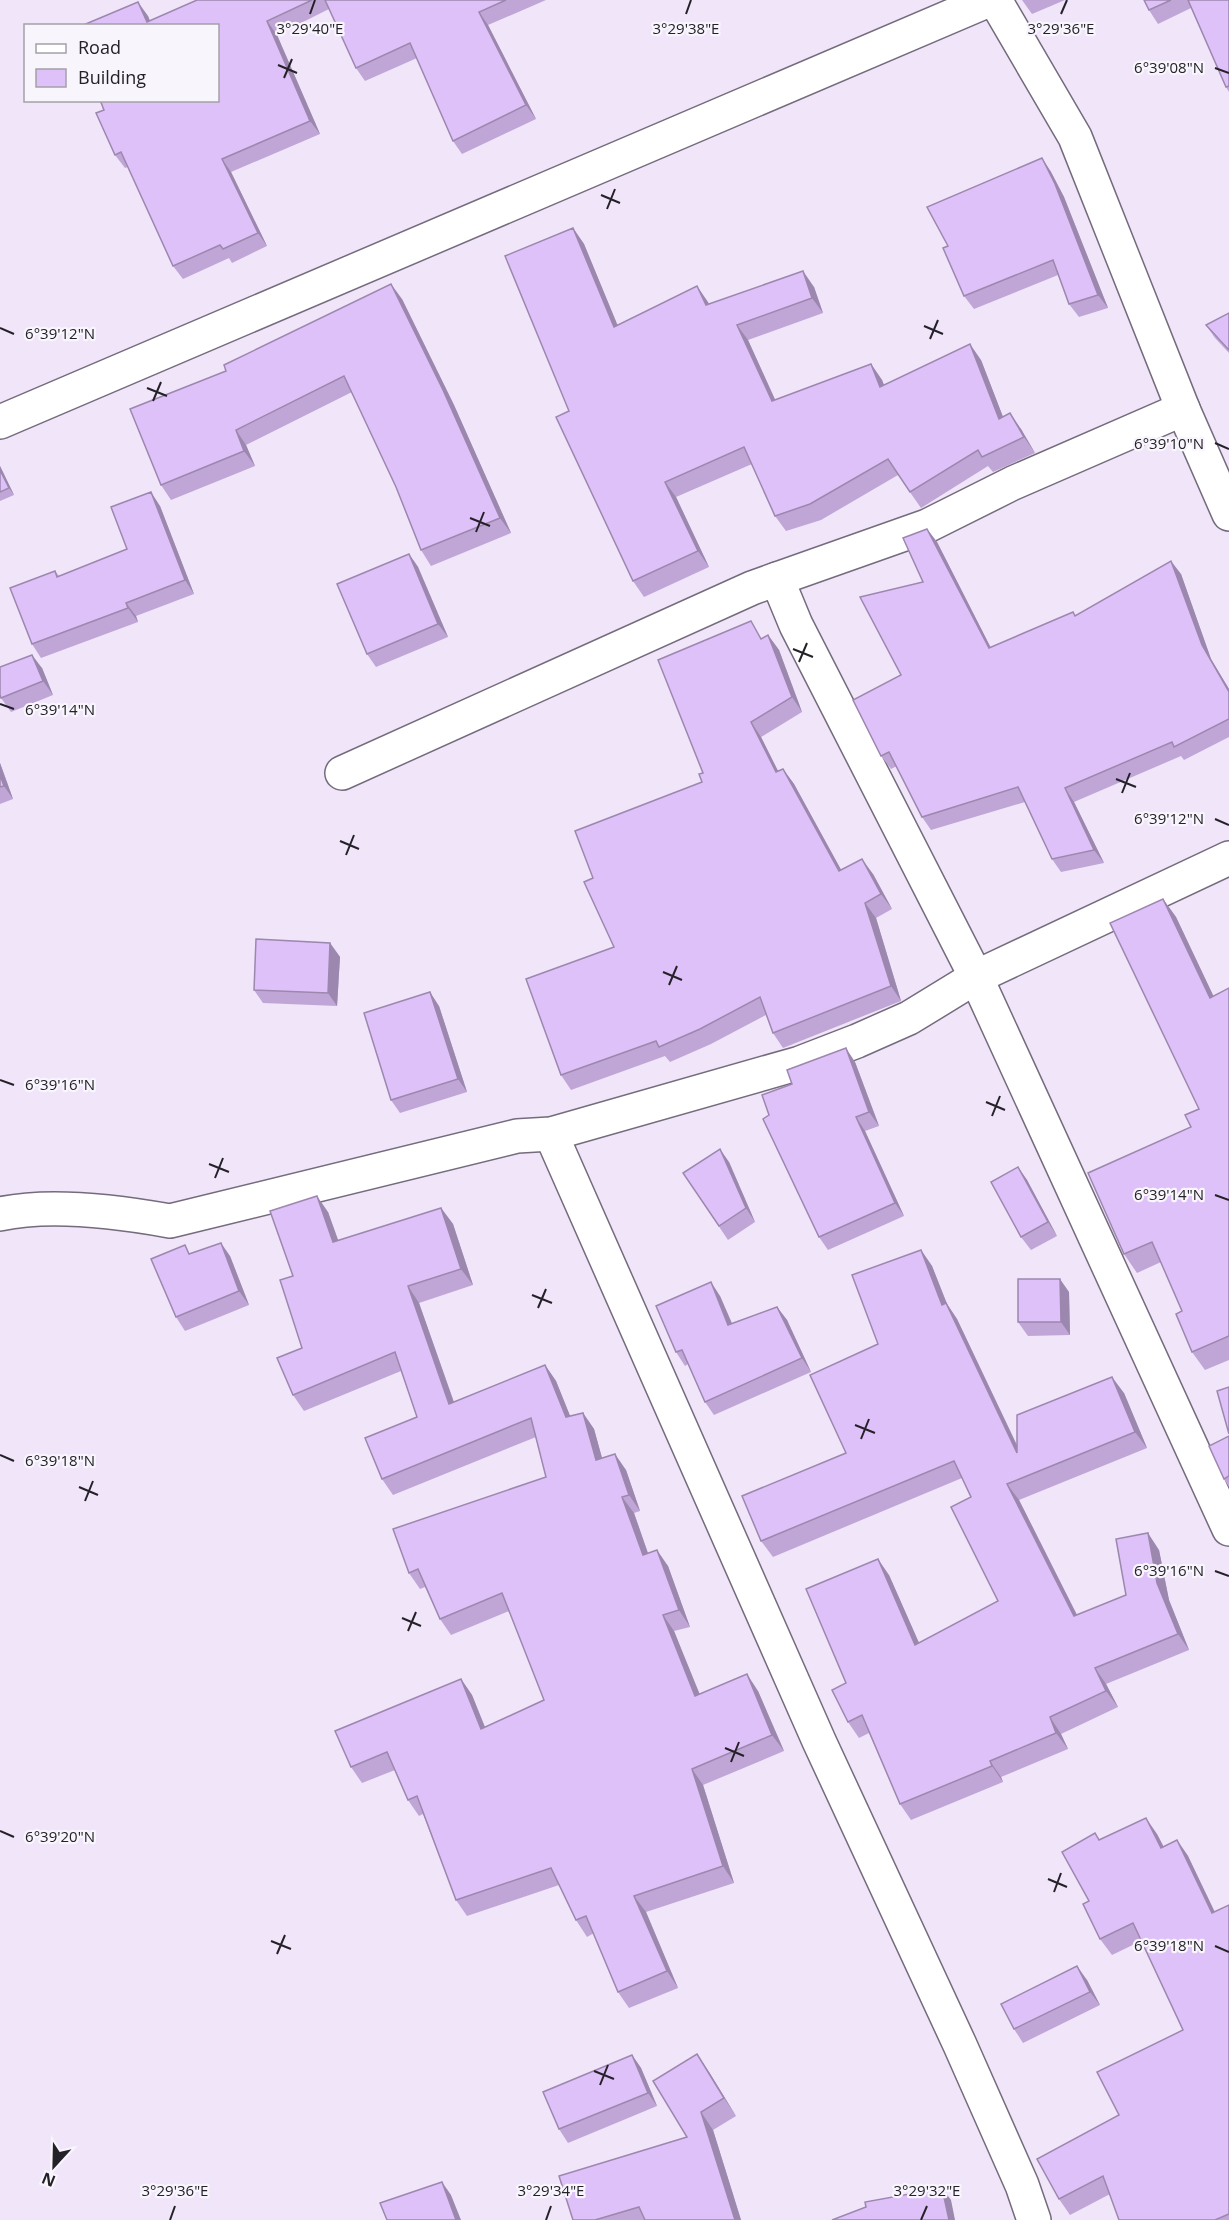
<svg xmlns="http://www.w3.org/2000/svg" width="1229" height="2220" font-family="'Open Sans',sans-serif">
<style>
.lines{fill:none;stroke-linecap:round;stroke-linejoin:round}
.street-casing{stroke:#746b7c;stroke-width:36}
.street{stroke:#fff;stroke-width:33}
.wall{fill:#c0a6d6}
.shaded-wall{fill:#9c87ae}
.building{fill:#dfc1f9;stroke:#9c87ae;stroke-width:1.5}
.ticks{fill:none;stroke:#242128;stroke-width:2}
.ticks-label{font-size:15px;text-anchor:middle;fill:#242128;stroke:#f9f5fd;stroke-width:4.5;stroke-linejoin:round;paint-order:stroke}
</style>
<rect width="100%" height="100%" fill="#f0e5f9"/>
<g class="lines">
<defs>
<g id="street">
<polyline points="995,0 1075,137 1183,409 1229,514"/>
<polyline points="0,422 989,0"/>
<polyline points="777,579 927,526 1013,483 1183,409"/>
<polyline points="342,773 752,588 777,579 796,625 976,977 1229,1529"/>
<polyline points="551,1134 819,1741 960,2045 1022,2185 1034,2220"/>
<path d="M0,1214c50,-11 120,-2 170,7l347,-85 34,-2 249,-71 57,-22 52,-23 67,-41 253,-119"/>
</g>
</defs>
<use href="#street" class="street-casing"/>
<use href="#street" class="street"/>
</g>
<g class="wall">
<polygon points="197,0 546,0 488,25 536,119 462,154 453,141 417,58 365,81 356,68 329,9 277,35 320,134 231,172 267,246 232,263 229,258 183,279 173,266 128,167 125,168 115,155 81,26 148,16 150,21"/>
<polygon points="1022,0 1065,0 1032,14"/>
<polygon points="1144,0 1229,0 1229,92 1226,87 1191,8 1158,24 1149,10"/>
<polygon points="1042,158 1051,172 1064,197 1108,308 1079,317 1069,304 1058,275 974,309 964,296 948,246"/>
<polygon points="573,228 584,244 617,325 697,286 709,305 814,287 823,313 748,340 775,400 871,364 882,380 884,385 981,360 1003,417 1021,429 1035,453 993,472 988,466 921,508 898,475 821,520 786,531 775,516 752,464 676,497 709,567 644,597 633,581 569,411"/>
<polygon points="402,299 454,405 511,533 431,566 421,550 396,487 352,392 246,445 255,466 171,500 161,485 226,371"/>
<polygon points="1229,313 1229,353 1215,338 1206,325"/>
<polygon points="0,466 14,495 0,501"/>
<polygon points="160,506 194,594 136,616 138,622 41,658 32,644 55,571 59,576 127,549"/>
<polygon points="927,529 937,542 991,648 1181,574 1211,659 1229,689 1229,737 1184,760 1181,756 1074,802 1104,863 1061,872 1052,859 1025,802 931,830 922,817 897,766 891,769 881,756 923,582"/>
<polygon points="409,554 418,567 448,637 376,667 367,654"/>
<polygon points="768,635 779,650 802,712 761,737 778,771 783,769 794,784 841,870 873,874 892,909 876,918 901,1001 783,1048 773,1033 766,1015 711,1044 670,1062 665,1056 571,1090 561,1075 614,947 593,878 702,782 703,773 763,638"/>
<polygon points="42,668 53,695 11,712 1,698"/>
<polygon points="0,763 13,799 0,804"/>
<polygon points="1163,899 1176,917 1213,996 1229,988 1229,1360 1205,1370 1192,1352 1182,1311 1161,1262 1137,1273 1124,1254 1191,1127 1199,1109"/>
<polygon points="330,943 340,957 337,1006 263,1003 254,990"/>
<polygon points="439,1006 467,1092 400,1113 391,1100"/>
<polygon points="855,1062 879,1126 865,1131 904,1216 828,1250 819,1237"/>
<polygon points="729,1162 755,1222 728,1240 683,1173"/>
<polygon points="1018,1167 1027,1180 1057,1236 1031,1250 1021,1237"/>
<polygon points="441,1208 453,1224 473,1285 419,1303 454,1402 545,1365 556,1381 570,1416 583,1413 594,1429 602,1458 626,1470 640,1511 634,1513 648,1553 668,1566 690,1627 674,1631 699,1695 758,1691 784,1751 703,1785 734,1883 646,1912 678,1988 629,2008 618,1992 594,1933 587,1937 576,1920 559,1885 467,1916 456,1900 423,1814 419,1816 408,1800 395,1770 362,1783 351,1767 461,1679 472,1695 485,1727 544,1700 509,1611 451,1635 440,1619 425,1587 420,1589 409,1573 546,1477 536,1437 393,1495 382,1479 417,1417 401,1371 304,1411 293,1395 302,1348 293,1276 328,1212 338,1241"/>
<polygon points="921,1250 932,1266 947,1304 957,1319 1017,1445 1124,1393 1147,1448 1019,1500 1077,1615 1126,1595 1159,1550 1169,1600 1189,1650 1106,1684 1118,1707 1061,1734 1068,1749 1001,1777 1003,1782 911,1820 900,1804 869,1733 859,1738 848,1722 846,1683 889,1575 919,1643 998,1601 971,1497 962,1478 773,1557 761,1541 846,1453 878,1344"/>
<polygon points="191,1254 230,1256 249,1305 185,1331 176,1317"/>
<polygon points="1069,1292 1070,1335 1028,1336 1018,1322"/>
<polygon points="720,1296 732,1323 777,1307 787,1320 811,1372 714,1415 705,1402 688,1364 685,1366 676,1352"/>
<polygon points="1229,1436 1229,1487 1224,1479"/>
<polygon points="1095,1833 1100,1840 1157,1834 1164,1847 1177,1840 1188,1856 1214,1912 1229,1905 1229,2220 1119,2220 1110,2194 1070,2215 1059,2199 1119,2115 1183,2030 1141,1941 1112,1955 1100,1939 1089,1901"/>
<polygon points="1087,1980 1100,2005 1023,2043 1014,2029"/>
<polygon points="632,2055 641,2068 657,2106 568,2143 559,2129"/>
<polygon points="709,2072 736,2116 713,2130 741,2220 573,2220 687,2137"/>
</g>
<g class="shaded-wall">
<polygon points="138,2 148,16 152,26 147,22"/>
<polygon points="479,12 488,25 536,119 526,105"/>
<polygon points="267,21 277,35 320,134 310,121"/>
<polygon points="1042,158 1051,172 1064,197 1108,308 1098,295"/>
<polygon points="222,159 231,172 267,246 258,233"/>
<polygon points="573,228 584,244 625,343 614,327"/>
<polygon points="803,271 814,287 823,313 812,298"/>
<polygon points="391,284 402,299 454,405 511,533 500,518"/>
<polygon points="697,286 708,302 717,321 706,305"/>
<polygon points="737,325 748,340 783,417 772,401"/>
<polygon points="970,344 981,360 1010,435 999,419"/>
<polygon points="871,364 882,380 891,403 880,387"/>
<polygon points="1010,413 1021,429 1035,453 1024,437"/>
<polygon points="236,430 246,445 255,466 244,451"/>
<polygon points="0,466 14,495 9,488 0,470"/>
<polygon points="665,482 676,497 709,567 698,551"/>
<polygon points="151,492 160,506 194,594 185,580"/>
<polygon points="927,529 937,542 998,662 989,648"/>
<polygon points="409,554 418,567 448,637 438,624"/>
<polygon points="1171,561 1181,574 1211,659 1229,689 1229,692 1202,645"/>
<polygon points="126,603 136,616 138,622 128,608"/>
<polygon points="768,635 779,650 802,712 792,697"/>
<polygon points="32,655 42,668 53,695 43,681"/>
<polygon points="751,722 761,737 786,787 776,772"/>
<polygon points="0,763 13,799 4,786 0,775"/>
<polygon points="783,769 794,784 850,886 839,871"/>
<polygon points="1065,788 1074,802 1104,863 1094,850"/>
<polygon points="862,859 873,874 892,909 881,894"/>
<polygon points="1163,899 1176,917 1223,1016 1210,998"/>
<polygon points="865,903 876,918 901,1001 891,986"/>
<polygon points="330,943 340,957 337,1006 328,993"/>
<polygon points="430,992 439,1006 467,1092 458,1079"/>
<polygon points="846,1048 855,1062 879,1126 869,1112"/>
<polygon points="856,1117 865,1131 904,1216 895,1203"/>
<polygon points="720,1149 729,1162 755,1222 746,1208"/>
<polygon points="1018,1167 1027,1180 1057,1236 1048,1222"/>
<polygon points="317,1196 328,1212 345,1259 333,1242"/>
<polygon points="441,1208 453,1224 473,1285 461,1269"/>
<polygon points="221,1243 230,1256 249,1305 239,1291"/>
<polygon points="921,1250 932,1266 947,1304 957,1319 1028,1469 1017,1453 942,1305"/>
<polygon points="1060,1279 1069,1292 1070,1335 1061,1322"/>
<polygon points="711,1282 720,1296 738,1338 728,1325"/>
<polygon points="408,1286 419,1303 460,1420 449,1404"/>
<polygon points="777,1307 787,1320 811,1372 802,1358"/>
<polygon points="545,1365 556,1381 577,1433 566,1417"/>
<polygon points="1112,1377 1124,1393 1147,1448 1135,1432"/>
<polygon points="583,1413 594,1429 607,1476 596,1460"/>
<polygon points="615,1454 626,1470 640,1511 629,1495"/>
<polygon points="1007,1484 1019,1500 1086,1633 1074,1616"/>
<polygon points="622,1497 634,1513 654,1571 643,1555"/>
<polygon points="1148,1533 1159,1550 1169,1600 1189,1650 1178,1634 1157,1583"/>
<polygon points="657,1550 668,1566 690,1627 679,1610"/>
<polygon points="878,1559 889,1575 927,1661 915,1645"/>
<polygon points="663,1615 674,1631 707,1712 695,1696"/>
<polygon points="1095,1668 1106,1684 1118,1707 1106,1691"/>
<polygon points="747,1674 758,1691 784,1751 772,1735"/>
<polygon points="461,1679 472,1695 492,1745 481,1729"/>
<polygon points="1050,1717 1061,1734 1068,1749 1056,1733"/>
<polygon points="990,1761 1001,1777 1003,1782 992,1766"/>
<polygon points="692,1769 703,1785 734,1883 723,1866"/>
<polygon points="1146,1818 1157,1834 1172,1864 1161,1848"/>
<polygon points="1177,1840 1188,1856 1223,1929 1212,1913"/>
<polygon points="634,1896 646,1912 678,1988 667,1971"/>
<polygon points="1077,1966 1087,1980 1100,2005 1090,1992"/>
<polygon points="697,2054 709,2072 736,2116 724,2098"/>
<polygon points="632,2055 641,2068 657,2106 648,2093"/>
<polygon points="701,2112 713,2130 741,2220 735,2220"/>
<polygon points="442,2182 451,2195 461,2220 456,2220"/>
<polygon points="942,2188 951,2200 955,2220 949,2220"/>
</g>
<g class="building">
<polygon points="197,0 312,0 267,21 310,121 222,159 258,233 223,249 220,245 173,266 121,152 115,155 96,113 104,110 100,100 218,100 218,26 81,26 138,2 147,22"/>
<polygon points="325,0 506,0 479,12 526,105 453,141 410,43 356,68"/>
<polygon points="1144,0 1171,0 1149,10"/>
<polygon points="1188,0 1229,0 1229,86 1226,87"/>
<polygon points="1042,158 1055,184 1098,295 1069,304 1053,260 964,296 943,248 948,246 927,207"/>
<polygon points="573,228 614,327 697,286 706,305 803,271 812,298 737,325 772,401 871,364 880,387 970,344 999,419 1010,413 1024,437 982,457 978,450 910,492 888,459 810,504 775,516 744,447 665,482 698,551 633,581 556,417 569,411 505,256"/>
<polygon points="391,284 443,390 500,518 421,550 396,487 344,376 236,430 244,451 161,485 130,409 226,371 224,365"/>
<polygon points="1229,313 1229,350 1206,325"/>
<polygon points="0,470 9,488 0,492"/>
<polygon points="151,492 185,580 126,603 128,608 32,644 10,588 55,571 57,577 127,549 111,507"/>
<polygon points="927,529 989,648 1073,612 1075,616 1171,561 1202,645 1229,692 1229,719 1174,747 1172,742 1065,788 1094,850 1052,859 1018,787 922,817 889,752 881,756 853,700 901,675 860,597 923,582 903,538"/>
<polygon points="409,554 438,624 367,654 337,584"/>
<polygon points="751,621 761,639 768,635 792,697 751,722 776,772 783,769 839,871 862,859 881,894 865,903 891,986 773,1033 760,997 700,1029 659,1047 656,1041 561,1075 526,979 614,947 584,882 593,878 575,831 702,782 699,774 703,773 658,660"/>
<polygon points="32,655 43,681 1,698 0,695 0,667"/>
<polygon points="0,775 4,786 0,787"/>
<polygon points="1163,899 1210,998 1229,988 1229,1336 1192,1352 1176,1314 1182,1311 1152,1242 1124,1254 1088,1173 1191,1127 1185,1115 1199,1109 1110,923"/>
<polygon points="256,939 330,943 328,993 254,990"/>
<polygon points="430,992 458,1079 391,1100 364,1013"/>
<polygon points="846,1048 869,1112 856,1117 895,1203 819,1237 763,1119 769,1115 762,1095 792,1084 787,1070"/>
<polygon points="720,1149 746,1208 719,1226 683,1173"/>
<polygon points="1018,1167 1048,1222 1021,1237 991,1182"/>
<polygon points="317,1196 333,1242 441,1208 461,1269 408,1286 449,1404 545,1365 566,1417 583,1413 596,1460 615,1454 629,1495 622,1497 643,1555 657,1550 679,1610 663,1615 695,1696 747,1674 772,1735 692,1769 723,1866 634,1896 667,1971 618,1992 586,1916 576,1920 551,1868 456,1900 417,1796 408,1800 387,1752 351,1767 335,1731 461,1679 481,1729 544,1700 502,1593 440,1619 418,1569 409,1573 393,1529 546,1477 531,1418 382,1479 365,1438 417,1417 395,1352 293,1395 277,1358 302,1348 280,1280 293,1276 270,1211"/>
<polygon points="221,1243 239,1291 176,1317 151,1259 185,1245 189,1254"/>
<polygon points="921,1250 942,1305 946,1303 1017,1453 1017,1415 1112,1377 1135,1432 1007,1484 1074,1616 1126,1595 1116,1539 1148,1533 1157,1583 1178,1634 1095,1668 1106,1691 1050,1717 1056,1733 990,1761 992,1766 900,1804 862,1715 848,1722 832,1690 846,1683 806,1589 878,1559 915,1645 998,1601 951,1507 971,1497 954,1461 761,1541 742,1496 846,1453 810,1375 878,1344 852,1275"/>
<polygon points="1018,1279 1060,1279 1061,1322 1018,1322"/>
<polygon points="711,1282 728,1325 777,1307 802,1358 705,1402 682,1350 676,1352 656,1306"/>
<polygon points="1229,1387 1229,1434 1217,1391"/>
<polygon points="1229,1436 1229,1476 1224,1479 1209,1446"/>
<polygon points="1146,1818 1161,1848 1177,1840 1212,1913 1229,1905 1229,2214 1215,2220 1119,2220 1103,2176 1059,2199 1037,2159 1119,2115 1097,2072 1183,2030 1133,1923 1100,1939 1083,1904 1089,1901 1062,1852 1095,1833 1099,1840"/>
<polygon points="1077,1966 1090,1992 1014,2029 1001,2004"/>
<polygon points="697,2054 724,2098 701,2112 735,2220 645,2220 639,2207 595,2220 573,2220 559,2176 687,2137 653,2081"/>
<polygon points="632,2055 648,2093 559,2129 543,2092"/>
<polygon points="442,2182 456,2220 387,2220 380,2203"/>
<polygon points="942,2188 949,2220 832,2220 866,2207 865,2202"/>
</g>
<path class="ticks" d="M310,14l5,-14M686,14l5,-14M1061,14l6,-14M278,65l19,8M1215,68l14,5M284,78l8,-19M601,195l19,8M607,209l8,-20M924,326l19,8M0,328l14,6M930,339l8,-19M147,388l20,8M153,401l8,-19M1215,443l14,6M470,518l20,8M476,532l8,-20M793,649l20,8M799,662l8,-19M0,704l14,5M1116,779l20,8M1122,793l8,-20M1215,819l14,6M340,841l19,8M346,855l8,-20M663,972l19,8M669,985l8,-19M0,1080l14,5M986,1102l19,8M992,1116l8,-20M209,1164l20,8M215,1178l8,-20M1215,1195l14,5M532,1295l20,8M538,1308l8,-19M855,1425l20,8M861,1439l8,-20M0,1455l14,6M79,1487l19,8M85,1501l8,-20M1215,1571l14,5M402,1618l19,8M408,1631l8,-19M725,1748l19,8M731,1762l8,-20M0,1831l14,6M1048,1879l19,8M1054,1892l7,-19M271,1941l20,8M1215,1946l14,6M277,1954l8,-19M594,2071l20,8M600,2085l8,-20M170,2220l5,-14M546,2220l5,-14M921,2220l6,-14"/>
<g class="ticks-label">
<text x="1061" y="34">3°29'36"E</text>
<text x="310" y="34">3°29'40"E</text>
<text x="686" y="34">3°29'38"E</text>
<text x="1169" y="73">6°39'08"N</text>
<text x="60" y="339">6°39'12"N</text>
<text x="1169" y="449">6°39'10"N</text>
<text x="60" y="715">6°39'14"N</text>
<text x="1169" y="824">6°39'12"N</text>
<text x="60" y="1090">6°39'16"N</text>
<text x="1169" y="1200">6°39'14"N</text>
<text x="60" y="1466">6°39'18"N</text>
<text x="1169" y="1576">6°39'16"N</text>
<text x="60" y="1842">6°39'20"N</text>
<text x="1169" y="1951">6°39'18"N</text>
<text x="175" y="2196">3°29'36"E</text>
<text x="551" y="2196">3°29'34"E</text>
<text x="927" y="2196">3°29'32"E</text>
</g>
<rect x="24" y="24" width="195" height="78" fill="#f9f5fd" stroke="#a4a0a8" stroke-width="1.5"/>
<rect x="36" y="44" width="30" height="9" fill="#ffffff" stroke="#a4a0a8" stroke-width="1.5"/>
<text x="78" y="54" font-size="18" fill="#242128">Road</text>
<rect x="36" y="69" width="30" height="18" fill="#dfc1f9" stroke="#a4a0a8" stroke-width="1.5"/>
<text x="78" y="84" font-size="18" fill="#242128">Building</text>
<g transform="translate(54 2166) rotate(202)" stroke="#f9f5fd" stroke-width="4.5" paint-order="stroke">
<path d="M0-4.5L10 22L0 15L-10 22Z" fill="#242128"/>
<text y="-9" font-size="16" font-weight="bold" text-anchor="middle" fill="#242128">N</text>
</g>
</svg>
